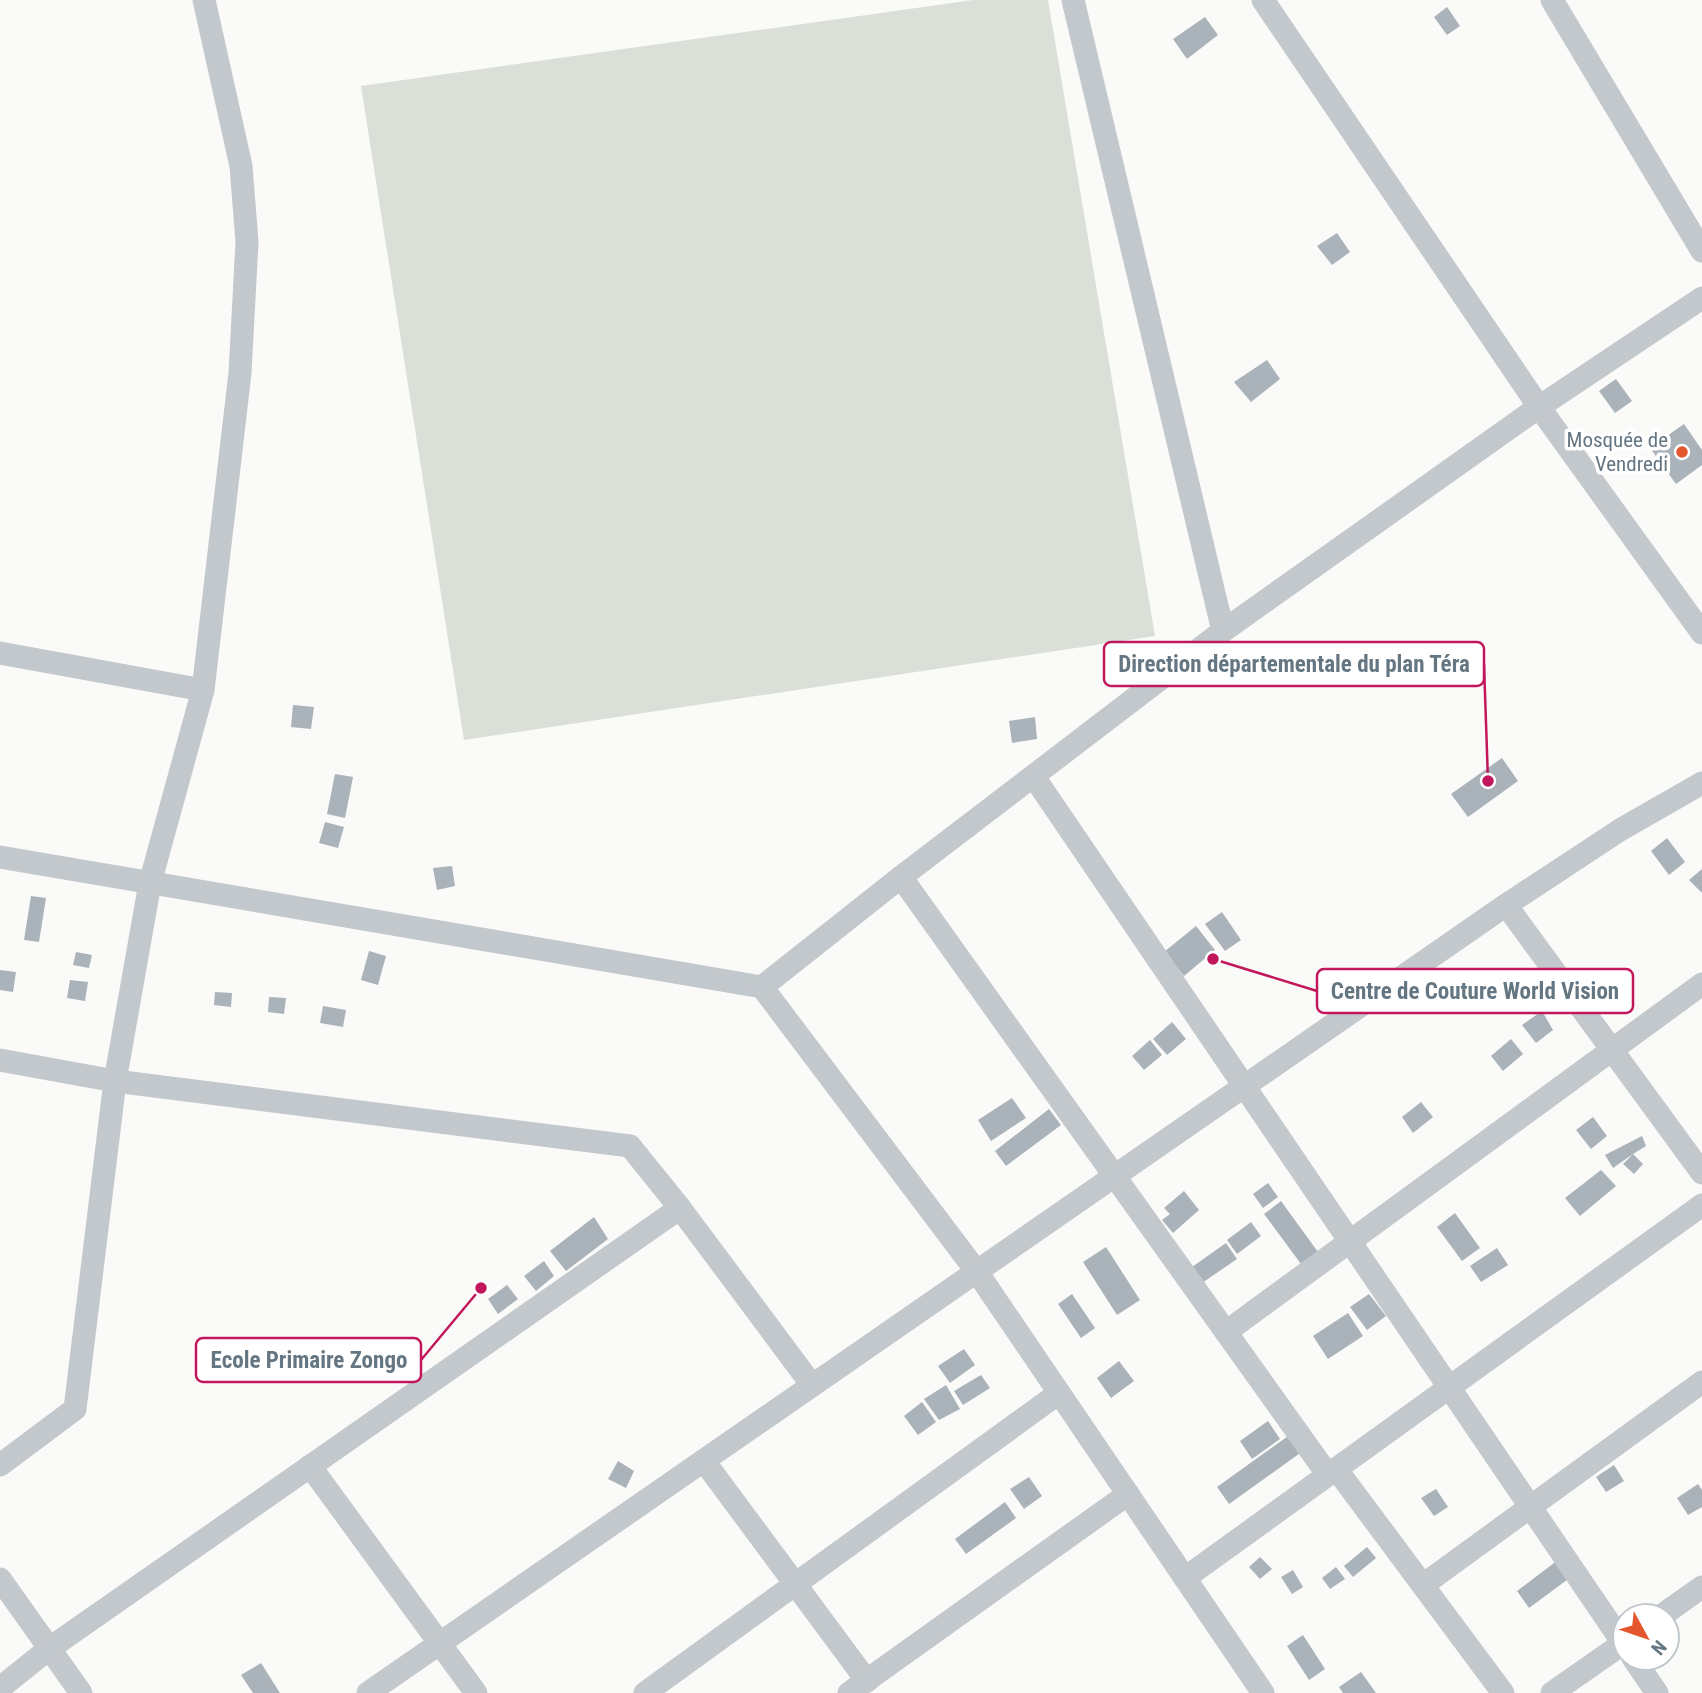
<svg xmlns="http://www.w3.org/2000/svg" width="1702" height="1693" font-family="'Roboto Condensed',sans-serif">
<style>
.green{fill:#dadfd7}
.building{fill:#aab3b9}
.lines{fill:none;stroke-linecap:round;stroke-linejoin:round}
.minor{stroke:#c3c8cc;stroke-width:23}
.poi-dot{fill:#e4572e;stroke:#fff;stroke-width:2.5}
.labels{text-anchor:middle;stroke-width:7;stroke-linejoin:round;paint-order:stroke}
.poi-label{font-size:21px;fill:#657683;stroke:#fff;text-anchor:end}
.leader{fill:none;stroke:#c2185b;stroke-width:2.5}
.callout-dot{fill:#c2185b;stroke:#fff;stroke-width:2.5}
.callout{fill:#fff;stroke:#c2185b;stroke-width:2.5}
.callout-label{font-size:23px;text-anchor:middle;font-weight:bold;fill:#657683}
</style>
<rect width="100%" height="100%" fill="#fafaf8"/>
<polygon class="green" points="973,0 1048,0 1155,636 464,740 361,86"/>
<g class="building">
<polygon points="1447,7 1460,26 1447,35 1434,17"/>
<polygon points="1205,17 1218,35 1187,59 1173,39"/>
<polygon points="1337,233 1350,252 1332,265 1317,246"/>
<polygon points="1267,360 1280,379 1251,402 1234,382"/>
<polygon points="1616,379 1632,401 1615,413 1599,391"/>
<polygon points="1684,424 1702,450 1702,465 1676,484 1650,448"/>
<polygon points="293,705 314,707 311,729 291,727"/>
<polygon points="1035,717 1037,739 1012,743 1009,721"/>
<polygon points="1502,758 1518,781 1468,817 1451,794"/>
<polygon points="335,774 353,777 345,818 327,814"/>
<polygon points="325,822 344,827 338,848 319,843"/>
<polygon points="1667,838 1685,862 1669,875 1651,851"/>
<polygon points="452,866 455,886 437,890 433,868"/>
<polygon points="1702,869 1702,893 1689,880"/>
<polygon points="31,896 46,898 39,942 24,940"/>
<polygon points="1222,912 1241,940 1225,951 1205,924"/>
<polygon points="1196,926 1215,950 1184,976 1164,952"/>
<polygon points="369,951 386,956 378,985 361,980"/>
<polygon points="76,952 92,955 89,968 73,965"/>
<polygon points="0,970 16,972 13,992 0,990"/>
<polygon points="70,980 88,982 85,1001 67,998"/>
<polygon points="215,992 232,993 231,1007 214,1005"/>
<polygon points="269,997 286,998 284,1014 268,1012"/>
<polygon points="323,1006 346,1010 343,1027 320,1023"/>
<polygon points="1542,1011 1553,1030 1536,1043 1522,1025"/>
<polygon points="1172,1022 1186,1039 1167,1055 1153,1039"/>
<polygon points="1511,1039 1523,1054 1503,1071 1491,1056"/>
<polygon points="1150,1040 1162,1055 1144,1070 1132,1056"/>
<polygon points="1012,1098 1026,1118 991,1141 978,1120"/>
<polygon points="1421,1102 1433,1117 1413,1133 1402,1117"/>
<polygon points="1049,1109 1061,1125 1006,1166 995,1151"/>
<polygon points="1593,1117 1607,1136 1591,1149 1576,1130"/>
<polygon points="1642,1136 1646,1146 1633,1154 1643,1164 1634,1174 1623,1164 1633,1154 1613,1168 1605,1155"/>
<polygon points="1601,1170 1616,1186 1580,1216 1565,1198"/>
<polygon points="1268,1183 1278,1197 1263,1208 1253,1194"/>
<polygon points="1184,1191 1199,1210 1173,1233 1162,1220 1170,1214 1164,1208"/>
<polygon points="1281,1201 1318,1252 1301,1264 1264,1214"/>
<polygon points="1455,1213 1480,1248 1462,1261 1437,1227"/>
<polygon points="594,1217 608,1239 566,1271 550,1251"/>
<polygon points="1251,1222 1261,1236 1237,1254 1227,1240"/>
<polygon points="1226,1243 1237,1259 1202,1283 1192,1267"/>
<polygon points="1106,1247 1140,1300 1117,1315 1083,1262"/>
<polygon points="1497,1248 1508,1265 1481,1282 1470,1266"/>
<polygon points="544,1261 554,1276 536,1291 524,1276"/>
<polygon points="507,1285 518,1299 498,1314 488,1299"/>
<polygon points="1072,1294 1095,1328 1081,1338 1058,1304"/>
<polygon points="1369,1294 1386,1316 1367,1330 1350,1307"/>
<polygon points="1348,1313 1363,1336 1328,1359 1313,1336"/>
<polygon points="964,1349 975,1365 950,1383 938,1366"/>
<polygon points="1119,1361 1134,1381 1111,1398 1097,1378"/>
<polygon points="981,1375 990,1388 963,1405 954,1391"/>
<polygon points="946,1385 960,1409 939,1420 924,1399"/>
<polygon points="922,1402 936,1422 918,1435 904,1416"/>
<polygon points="1268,1421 1280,1439 1252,1459 1240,1441"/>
<polygon points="1291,1434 1303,1451 1229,1504 1217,1487"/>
<polygon points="618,1461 634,1471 626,1488 608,1479"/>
<polygon points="1614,1465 1624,1481 1606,1492 1596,1477"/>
<polygon points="1029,1477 1042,1496 1024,1509 1010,1489"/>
<polygon points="1698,1484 1702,1490 1702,1507 1688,1515 1677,1498"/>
<polygon points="1436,1489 1448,1507 1434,1516 1421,1498"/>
<polygon points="1005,1502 1016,1518 966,1554 955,1539"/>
<polygon points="1367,1547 1376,1558 1353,1577 1344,1566"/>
<polygon points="1260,1557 1272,1569 1260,1579 1249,1567"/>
<polygon points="1562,1557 1575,1574 1529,1608 1517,1591"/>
<polygon points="1336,1567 1345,1579 1330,1589 1322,1578"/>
<polygon points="1293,1570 1303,1587 1292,1594 1281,1577"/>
<polygon points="1303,1635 1325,1669 1309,1680 1287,1646"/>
<polygon points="261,1663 280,1693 253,1693 241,1675"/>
<polygon points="1361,1672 1376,1693 1343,1693 1339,1687"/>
</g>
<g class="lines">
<g class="minor">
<polyline points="1073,0 1223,631"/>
<polyline points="1263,0 1539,407 1702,633"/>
<polyline points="1552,0 1702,251"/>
<polyline points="0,653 203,690"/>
<polyline points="1034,777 1625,1646"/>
<polyline points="0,857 762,987 977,1272 1263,1693"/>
<polyline points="901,877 1328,1475"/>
<polyline points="1506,905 1702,1173"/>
<polyline points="762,987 901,877 1223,631 1539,407 1702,298"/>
<polyline points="0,1060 115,1081 630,1146 680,1208 812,1385"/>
<polyline points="1226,1332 1702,984"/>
<polyline points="704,1461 867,1681"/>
<polyline points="0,1465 75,1409 115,1081 150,883 203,690 240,373 247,242 241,166 204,0"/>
<polyline points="310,1466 476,1693"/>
<polyline points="1337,1470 1503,1693"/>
<polyline points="1185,1578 1702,1205"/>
<polyline points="0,1579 81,1693"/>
<polyline points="1423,1585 1702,1382"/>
<polyline points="1661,1616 1702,1587"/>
<polyline points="1633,1658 1657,1693"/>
<polyline points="0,1688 50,1648 680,1208"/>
<polyline points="368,1693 1506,905 1620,830 1702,783"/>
<polyline points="645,1693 1059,1393"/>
<polyline points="849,1693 1128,1494"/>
<polyline points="1552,1693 1625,1642"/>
</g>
</g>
<circle class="poi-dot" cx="1682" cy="452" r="7"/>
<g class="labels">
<g class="poi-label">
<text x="1668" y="447">Mosquée de<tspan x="1668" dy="24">Vendredi</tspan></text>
</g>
</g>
<path class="leader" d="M1488 781L1484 664M1213 959L1317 991M481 1288L421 1360"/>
<g class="callout-dot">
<circle cx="1488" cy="781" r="7"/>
<circle cx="1213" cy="959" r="7"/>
<circle cx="481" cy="1288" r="7"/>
</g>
<g class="callout">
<rect x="1104" y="642" width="380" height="44" rx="7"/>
<rect x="1317" y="969" width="316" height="44" rx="7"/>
<rect x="196" y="1338" width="225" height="44" rx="7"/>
</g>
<g class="callout-label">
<text x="1294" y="672">Direction départementale du plan Téra</text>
<text x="1475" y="999">Centre de Couture World Vision</text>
<text x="309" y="1368">Ecole Primaire Zongo</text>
</g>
<g transform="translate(1646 1637) rotate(130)"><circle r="33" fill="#ffffff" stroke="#c1c8cd" stroke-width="2"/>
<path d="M0-5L12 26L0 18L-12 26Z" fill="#e4572e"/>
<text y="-10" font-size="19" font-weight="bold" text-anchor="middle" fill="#657683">N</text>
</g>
</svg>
